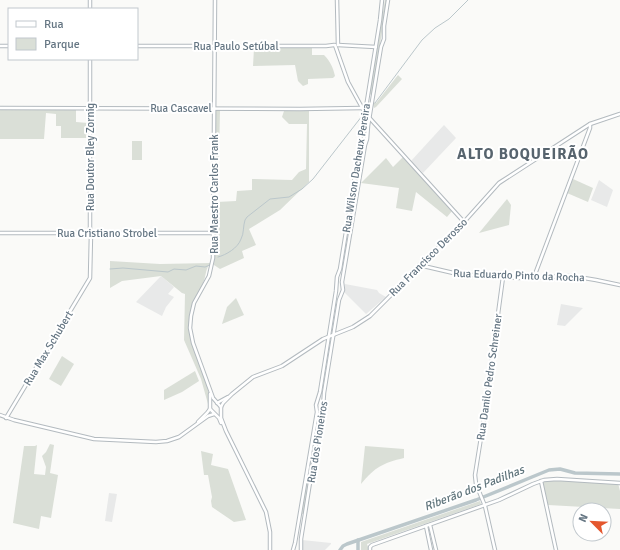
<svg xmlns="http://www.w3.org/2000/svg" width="620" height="550" font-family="Signika,sans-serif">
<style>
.built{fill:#e8e9e9}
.green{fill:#dadfd7}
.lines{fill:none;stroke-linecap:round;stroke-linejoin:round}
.stream{stroke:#bbc7cb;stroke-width:1}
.river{stroke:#bbc7cb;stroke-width:3.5}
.secondary-casing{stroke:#b3babf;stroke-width:4.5}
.secondary{stroke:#fff;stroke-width:2.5}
.labels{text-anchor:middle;stroke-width:4;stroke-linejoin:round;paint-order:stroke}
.street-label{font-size:11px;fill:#657683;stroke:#fff}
.water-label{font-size:12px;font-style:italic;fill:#60757c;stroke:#fff}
.district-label{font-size:15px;font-weight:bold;letter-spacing:1px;fill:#57646e;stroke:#fff}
</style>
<rect width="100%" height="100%" fill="#fafaf8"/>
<g class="built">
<polygon points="444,125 456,138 423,173 411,161"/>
<polygon points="599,180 613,190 607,207 591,200"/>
<polygon points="161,276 174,287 168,294 174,297 166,307 162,316 136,302"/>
<polygon points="345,284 377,290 379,293 386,297 366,314 344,292"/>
<polygon points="561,304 583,308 565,326 557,325"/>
<polygon points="109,493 117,494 112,522 105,521"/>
<polygon points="302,540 331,543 331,544 325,550 302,550"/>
</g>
<g class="green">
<polygon points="385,0 387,0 372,95 369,94"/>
<path d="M254,48h58v7h12c6,6 9,12 11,21l-2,2 -25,1v5l-5,2 -5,-5 -3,-16 -42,1z"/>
<polygon points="398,75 402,79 376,107 374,108 373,104 375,102 376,103"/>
<polygon points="76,107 76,122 88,123 89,138 61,138 61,126 56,126 56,114 46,113 44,139 0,139 0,109"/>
<polygon points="216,110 220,110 219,157 216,157"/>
<polygon points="309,110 309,182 280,210 249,229 256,245 242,251 244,258 220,269 214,265 217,202 236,201 237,191 252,190 252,179 292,180 299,172 306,169 307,124 289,124 282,117 284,111"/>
<rect x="132" y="141" width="10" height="19"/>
<polygon points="403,157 452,211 447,217 416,192 412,211 396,208 399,188 361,183 386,158 393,167"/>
<polygon points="573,179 593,188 588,202 567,193"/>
<polygon points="507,199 511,205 509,225 479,233"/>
<path d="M110,261l50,3 51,-1v2h-2c-4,6 -3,12 -6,18 -7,16 -15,25 -14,43 0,18 26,66 19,78l-7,-25 -17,-39 1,-46 -3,-1 -21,-17 -39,5 -12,7z"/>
<polygon points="236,298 244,315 222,324 227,307"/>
<polygon points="62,356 74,364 61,386 49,379"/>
<polygon points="195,371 199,381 182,392 164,400 164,390"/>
<polygon points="317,416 319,417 317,431 304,514 302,514 303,500"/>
<polygon points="50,444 54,445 50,473 58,475 51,518 41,516 39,529 13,523 24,446 35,446 37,445 34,474 45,475 46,467 42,456 46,452"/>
<path d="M365,446l39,3v9c-21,5 -29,9 -43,26z"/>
<polygon points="201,451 213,454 211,465 228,469 246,520 234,522 212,507 211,501 212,497 208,475 204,475"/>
<polygon points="555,480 618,483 620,491 620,509 548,505 542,481"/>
<polygon points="480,501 481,504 367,544 369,550 361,550 361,542"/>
</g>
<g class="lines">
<g class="stream">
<polyline points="375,103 422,40 435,28 449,19 468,0"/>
<path d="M218,257c8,-2 20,-9 23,-18 3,-5 2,-13 4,-19l2,-3 23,-18 19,-2 13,-8 11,-10 49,-63"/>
<polyline points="110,269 123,268 168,272 174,269 186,270 196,266 205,267 210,265"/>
</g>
<g class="river">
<polyline points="358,540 358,550"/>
<polyline points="340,550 343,546 347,544 476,500 549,470 560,469 575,473 620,474"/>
</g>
<defs>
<g id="secondary">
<polyline points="215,0 213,258 209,276 194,303 191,316 190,328 193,343 213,398 221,407 221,418 226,431 266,512 270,532 270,550"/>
<polyline points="337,0 338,45"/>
<polyline points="90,9 90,0"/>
<polyline points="335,45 348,82 365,113 464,222"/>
<polyline points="338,45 376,47"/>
<polyline points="0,46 9,46"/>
<polyline points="137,46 326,46 334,45"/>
<polyline points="0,108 300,109 362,108"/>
<polyline points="0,233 214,233"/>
<polyline points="419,265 462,275 486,275 518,278 572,276 596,280 620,285"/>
<polyline points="534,277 590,128 590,124"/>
<polyline points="210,394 210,409 219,418 221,423"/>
<polyline points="217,403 228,397"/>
<polyline points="221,407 223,403 232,394 253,377 282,366 323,339 353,327 370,316 464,222 499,183 590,124 620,114"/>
<polyline points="0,415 14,420 94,439 156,442 167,441 179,437 208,416 214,414"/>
<polyline points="6,418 90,278 91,234 90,231 90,59"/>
<polyline points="198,422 207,413 210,409"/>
<polyline points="541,481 556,550"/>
<polyline points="430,525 436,550"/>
<polyline points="426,526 431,550"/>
<polyline points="293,550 295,543 317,412 316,405 320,392 336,291 337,277 340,269 360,145 361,132 363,126 380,20 382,0"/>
<polyline points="301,550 301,539 321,413 323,408 324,393 339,300 343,290 342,282 365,145 367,139 368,126 381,47 384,39 384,26 388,0"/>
<polyline points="370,550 370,547 372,545 499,500 533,484 544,480 557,479 620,483"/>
<polyline points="495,550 485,506 476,484 475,475 483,425 503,277"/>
</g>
</defs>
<use href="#secondary" class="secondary-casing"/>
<use href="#secondary" class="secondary"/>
</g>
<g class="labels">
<g class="street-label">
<text x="236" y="50">Rua Paulo Setúbal</text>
<text x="181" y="112">Rua Cascavel</text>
<text transform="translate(90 157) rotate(-90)" y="4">Rua Doutor Bley Zornig</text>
<text transform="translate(356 168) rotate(-81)" y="4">Rua Wilson Dacheux Pereira</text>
<text transform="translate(214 194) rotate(-90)" y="4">Rua Maestro Carlos Frank</text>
<text x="107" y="237">Rua Cristiano Strobel</text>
<text transform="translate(428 257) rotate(-45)" y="4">Rua Francisco Derosso</text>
<text transform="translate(519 275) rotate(2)" y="4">Rua Eduardo Pinto da Rocha</text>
<text transform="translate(48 348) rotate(-59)" y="4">Rua Max Schubert</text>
<text transform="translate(489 377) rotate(-82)" y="4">Rua Danilo Pedro Schreiner</text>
<text transform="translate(317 442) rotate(-81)" y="4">Rua dos Pioneiros</text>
</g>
<g class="water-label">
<text transform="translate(474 488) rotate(-21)" y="4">Riberão dos Padilhas</text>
</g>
<g class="district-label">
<text x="523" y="159">ALTO BOQUEIRÃO</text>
</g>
</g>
<rect x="8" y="8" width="130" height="52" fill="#ffffff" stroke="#c1c8cd"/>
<rect x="16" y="21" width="20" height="6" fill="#ffffff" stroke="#c1c8cd"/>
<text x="44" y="28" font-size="12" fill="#657683">Rua</text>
<rect x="16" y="38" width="20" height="12" fill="#dadfd7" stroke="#c1c8cd"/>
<text x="44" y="48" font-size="12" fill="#657683">Parque</text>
<g transform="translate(592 522) rotate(294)"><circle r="19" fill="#ffffff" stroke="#c1c8cd"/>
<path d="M0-3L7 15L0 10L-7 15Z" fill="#e4572e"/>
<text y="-6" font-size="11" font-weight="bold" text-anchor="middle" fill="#657683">N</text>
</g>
</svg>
